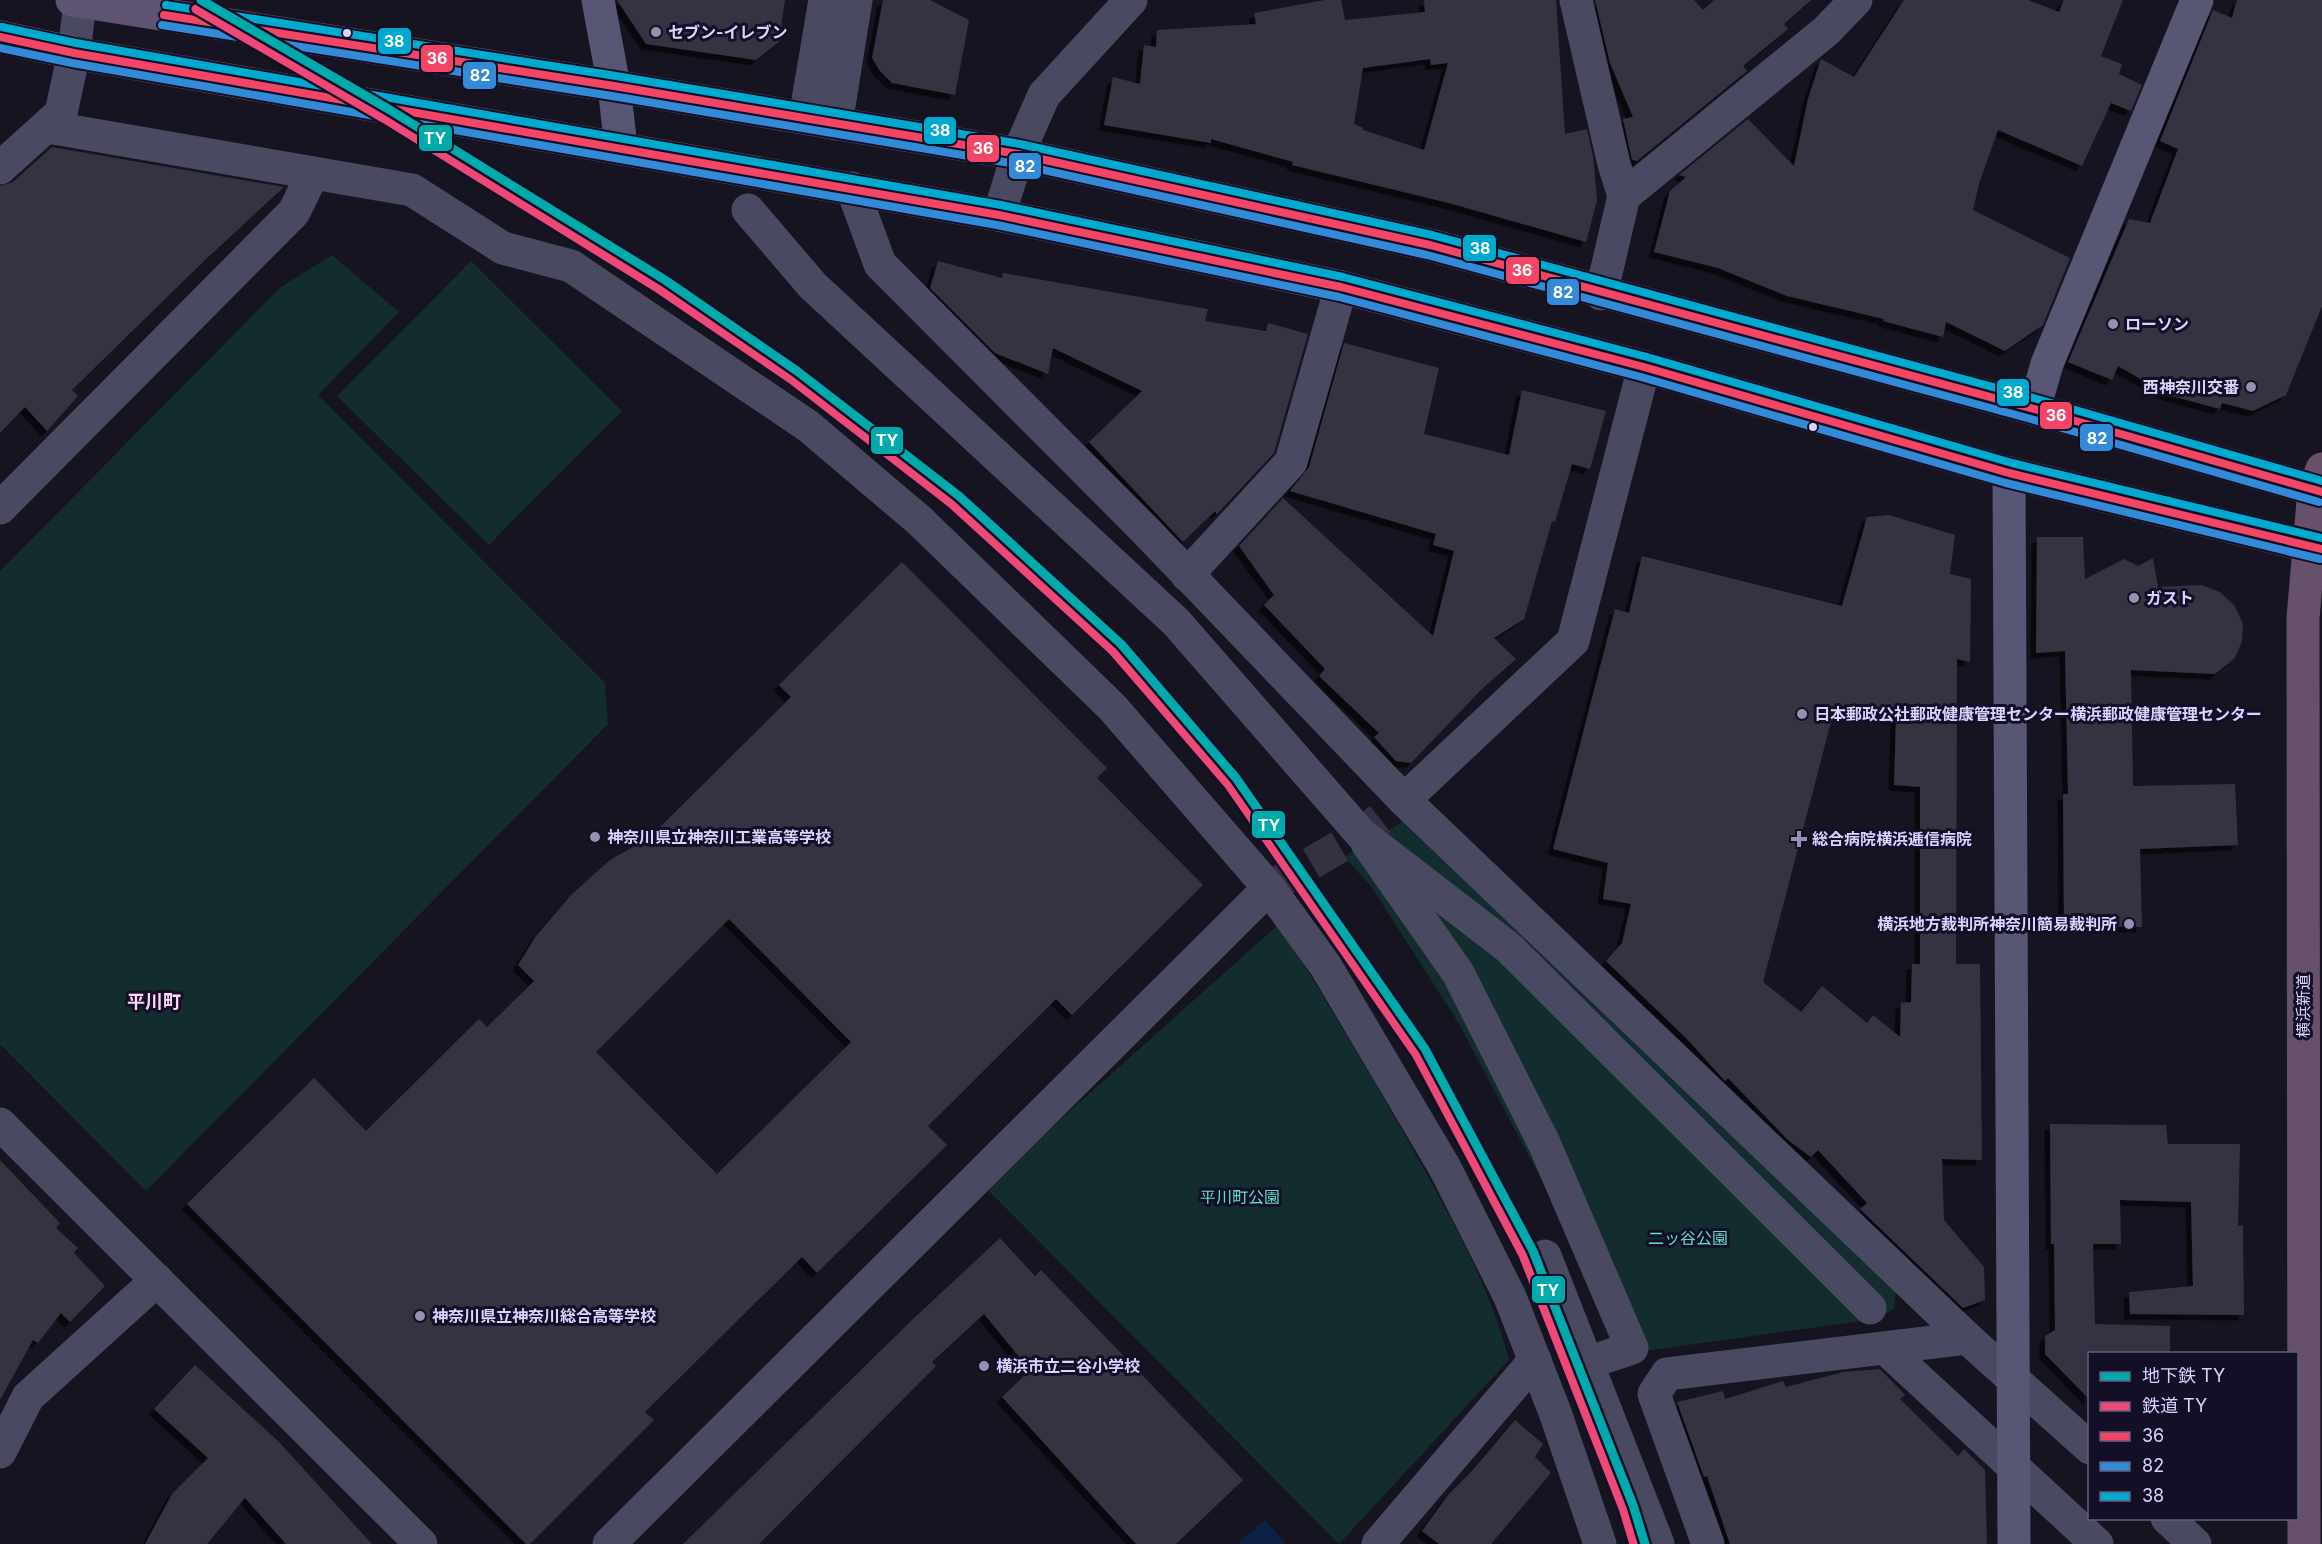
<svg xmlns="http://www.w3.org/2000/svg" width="2322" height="1544" font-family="Inter,'Noto Sans JP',sans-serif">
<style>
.green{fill:#132c2d}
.water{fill:#0d2144}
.building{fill:#343243;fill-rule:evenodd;filter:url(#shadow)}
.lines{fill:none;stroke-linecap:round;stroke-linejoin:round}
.street-tunnel{stroke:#333142;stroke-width:33;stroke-dasharray:33 16;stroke-linecap:butt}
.street{stroke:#4a4962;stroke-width:33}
.secondary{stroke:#575674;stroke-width:33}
.primary{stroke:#5e5373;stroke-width:33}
.highway{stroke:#67516a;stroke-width:33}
.street-bridge{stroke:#4a4962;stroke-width:33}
.bus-1-casing{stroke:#130f26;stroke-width:12}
.bus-2-casing{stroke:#130f26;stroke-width:12}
.bus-3-casing{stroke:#130f26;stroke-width:12}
.bus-1{stroke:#f34667;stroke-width:8}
.bus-2{stroke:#338bd7;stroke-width:8}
.bus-3{stroke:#00a9ce;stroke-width:8}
.rail-1-casing{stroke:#130f26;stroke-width:14}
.rail-1{stroke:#ee4878;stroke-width:9}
.metro-1-casing{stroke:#130f26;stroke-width:14}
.metro-1{stroke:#01aaaa;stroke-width:9}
.poi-dot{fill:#9591b1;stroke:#130f26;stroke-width:2}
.bus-dot{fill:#d9d4ff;stroke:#130f26;stroke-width:2}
.labels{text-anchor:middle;stroke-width:6;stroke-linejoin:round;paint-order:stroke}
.poi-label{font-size:16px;font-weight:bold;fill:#d9d4ff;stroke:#130f26;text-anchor:start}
.street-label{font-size:16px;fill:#d9d4ff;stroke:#130f26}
.park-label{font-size:16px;fill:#5fe0c0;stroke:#130f26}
.neighbourhood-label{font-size:18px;font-weight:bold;fill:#ffd6f0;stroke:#130f26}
.line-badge{stroke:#130f26;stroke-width:2}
.badge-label{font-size:16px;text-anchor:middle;font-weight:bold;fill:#fff}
</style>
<defs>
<filter id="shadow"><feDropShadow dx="-5.5" dy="5.5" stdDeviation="0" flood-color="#0009"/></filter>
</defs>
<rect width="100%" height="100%" fill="#161421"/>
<g class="green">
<polygon points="332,255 399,312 318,395 605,683 608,724 146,1191 0,1044 0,571 281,287"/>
<polygon points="471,261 622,411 489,545 337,396"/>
<polygon points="1409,818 1896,1292 1894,1309 1876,1319 1623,1354 1576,1245 1458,1022 1370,885 1344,857"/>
<path d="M1279,924c48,78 95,156 140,236 36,65 71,128 90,200l-170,184 -354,-357z"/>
</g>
<polygon class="water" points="1265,1520 1286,1544 1237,1544"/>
<g class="building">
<polygon points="617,0 785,0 779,42 756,60 646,44"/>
<polygon points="883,0 930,0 969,20 955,95 892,83 880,71 872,58"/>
<path d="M1325,0h16l4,20 80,-8 -1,-12h132l9,134 22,-5 6,27 4,44 -11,42 -137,-39 -157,-38 1,-3 -82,-23v4l-107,-18 9,-48 27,7 4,-39 12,2 1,-17 99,-6 -2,-11zM1430,59l1,6 17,-2 -24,87 -61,-20v-2l-9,-4 9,-56z"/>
<polygon points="1595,0 1694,0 1703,10 1714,0 1811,0 1784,24 1788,29 1743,66 1747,71 1637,161 1632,160 1623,119 1633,117 1610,63"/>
<polygon points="1904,0 2028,0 2059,12 2064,0 2123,0 2101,56 2122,64 2119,74 2142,85 2131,111 2111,103 2082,166 1998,130 1979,184 1973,210 2070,258 2043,325 2005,351 1946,322 1943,337 1883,321 1884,319 1787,296 1718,268 1654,252 1670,191 1686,177 1679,175 1748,119 1794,166 1808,99 1821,59 1854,77"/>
<polygon points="2237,0 2322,0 2322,306 2286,395 2253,411 2222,403 2220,409 2168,395 2118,366 2112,380 2068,362 2129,219 2150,223 2178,149 2160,141 2213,10 2232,18"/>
<polygon points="52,147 284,187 203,262 72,390 78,396 47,431 25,407 0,433 0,186 13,182"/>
<polygon points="938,261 1002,278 1003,273 1208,309 1205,321 1266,331 1268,323 1308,334 1274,453 1217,514 1215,511 1183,542 1089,442 1142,391 1053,348 1048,374 995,353 930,288"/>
<polygon points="1344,343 1439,368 1424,434 1509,455 1522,390 1606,411 1590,469 1572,464 1555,522 1552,521 1524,619 1494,638 1516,659 1481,690 1411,763 1396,761 1374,737 1379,733 1319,676 1325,669 1264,605 1274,595 1239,546 1283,498 1433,636 1454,551 1433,545 1436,534 1290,491 1309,467"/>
<path d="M1889,515l66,20 -5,39 21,5 -1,83 -13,-3 -1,305h24l2,196 -40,-1 2,61 40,47 1,33 -22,8 -103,-99 7,-6 -49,-53 -7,7 -23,-17 -60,-62 -3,3 -37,-41 -82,-79 16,-18 9,-39 -28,-5 5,-36 -55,-14 62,-240 14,4 13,-57 200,50 25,-89zM1835,707l61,13 -2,65 26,2v177h-8l-1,38 -10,1 -1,34 -27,-22 -6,8 -45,-37 -21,26 -38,-30z"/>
<polygon points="2037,537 2083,537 2085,579 2124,559 2138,566 2153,558 2158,587 2201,585 2220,592 2234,605 2243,624 2242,641 2235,658 2215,674 2131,670 2133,786 2235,784 2238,845 2140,849 2142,927 2064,926 2063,794 2068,794 2065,651 2036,653"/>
<path d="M902,562l205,206 -10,10 106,107 -131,130 -16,-16 -128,127 19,19 -130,128 -15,-16 -157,155 9,8 -124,124h-4l-339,-340 127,-126 52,53 113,-112 8,8 47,-46 -16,-16 18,-29 35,-41 39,-35 39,-22 142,-141 -12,-12zM729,919l122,123 -134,132 -121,-122z"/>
<polygon points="2050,1124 2166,1125 2168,1144 2240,1144 2238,1226 2243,1225 2244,1315 2130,1314 2129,1292 2193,1286 2191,1202 2120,1200 2121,1244 2093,1244 2095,1324 2170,1326 2170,1353 2090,1353 2090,1400 2045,1354 2045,1336 2055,1330 2054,1244 2051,1244"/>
<polygon points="0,1160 60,1223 56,1228 78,1248 74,1253 105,1286 70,1322 61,1313 38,1343 33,1340 0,1400"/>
<polygon points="1000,1238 1035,1276 1041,1270 1243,1480 1176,1544 1136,1544 1002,1397 1030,1370 984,1314 932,1362 936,1366 759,1544 683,1544 912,1320"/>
<polygon points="195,1365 279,1442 372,1544 286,1544 245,1498 207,1544 145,1544 172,1494 208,1458 154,1409"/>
<polygon points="1880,1369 1905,1395 1900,1399 1958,1456 1964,1449 1985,1470 1987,1544 1730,1544 1707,1476 1704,1477 1677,1402 1723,1391 1725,1399 1783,1381 1786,1387 1843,1372"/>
<polygon points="1515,1420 1543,1444 1535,1457 1551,1473 1491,1544 1439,1544 1422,1531 1448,1495 1472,1471"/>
</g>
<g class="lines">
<polyline class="street-tunnel" points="1269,888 1361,834 1404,800"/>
<g class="street">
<polyline points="1576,0 1614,164 1624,196"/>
<polyline points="805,118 825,0"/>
<polyline points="836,124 856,0"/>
<polyline points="48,127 412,190 503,248 571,266 808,426 919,520 1112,707 1269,888 1325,965 1445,1168 1510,1297 1556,1415 1600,1544"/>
<polyline points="0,168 61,113 74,53 80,2"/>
<polyline points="852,188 880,264 1144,529 1404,800 1967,1338 2090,1448"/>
<polyline points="999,215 1018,154 1044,95 1131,0"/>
<polyline points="1601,294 1624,196 1826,31 1856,0"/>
<polyline points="0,508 294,212 313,173"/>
<polyline points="1187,575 1291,462 1341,287"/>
<polyline points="1404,800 1573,641 1644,367"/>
<polyline points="1367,843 1458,973 1544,1143 1632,1348 1587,1363"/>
<polyline points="0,1124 421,1544"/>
<polyline points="1545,1256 1658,1544"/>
<polyline points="1885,1348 2097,1544"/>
<polyline points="0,1452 28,1397 157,1280"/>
<polyline points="2167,1518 2195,1544"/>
<polyline points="609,1544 1269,888"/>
<polyline points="1378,1544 1535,1360"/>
<polyline points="1708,1544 1654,1394 1667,1374 1967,1338"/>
</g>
<g class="secondary">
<polyline points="598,0 614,86 621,147"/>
<polyline points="2034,409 2047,364 2197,0"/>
<polyline points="2009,473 2014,1544"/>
</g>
<g class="primary">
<polyline points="72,0 614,86 1018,154 1430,245 2034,409 2322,492"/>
<polyline points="0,37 74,53 999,215 1341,287 1644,367 2009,473 2322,549"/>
</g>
<polyline class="highway" points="2304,1544 2303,618 2314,490 2322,469"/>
<polyline class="street-bridge" points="748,210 813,286 1176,622 1361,834 1509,948 1870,1308"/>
<defs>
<g id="bus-1">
<polyline points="164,15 614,86 1018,154 1430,245 2034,409 2322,492"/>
<polyline points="0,37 74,53 999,215 1341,287 1644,367 2009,473 2322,549"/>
</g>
<g id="bus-2">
<polyline points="162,25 612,96 1016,164 1427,255 2031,419 2319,502"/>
<polyline points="0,48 72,63 997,225 1339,297 1641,377 2006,483 2320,559"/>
</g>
<g id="bus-3">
<polyline points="166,5 616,76 1020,144 1432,235 2037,399 2322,481"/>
<polyline points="2,27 76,43 1001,205 1343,277 1647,357 2012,463 2322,538"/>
</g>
</defs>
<use href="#bus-1" class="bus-1-casing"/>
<use href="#bus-2" class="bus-2-casing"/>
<use href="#bus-3" class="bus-3-casing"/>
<use href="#bus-1" class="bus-1"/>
<use href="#bus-2" class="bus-2"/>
<use href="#bus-3" class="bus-3"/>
<defs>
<polyline id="rail-1" points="196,9 385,119 659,289 791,379 952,504 1113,651 1228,784 1416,1054 1523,1255 1623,1508 1634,1544"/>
</defs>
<use href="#rail-1" class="rail-1-casing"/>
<use href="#rail-1" class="rail-1"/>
<defs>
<polyline id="metro-1" points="201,0 390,110 665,280 797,371 959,496 1121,644 1236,778 1425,1049 1533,1251 1633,1505 1645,1544"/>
</defs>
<use href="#metro-1" class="metro-1-casing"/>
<use href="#metro-1" class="metro-1"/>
</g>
<g class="poi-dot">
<circle cx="656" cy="32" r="6"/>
<circle cx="2113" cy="324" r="6"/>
<circle cx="2251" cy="387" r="6"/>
<circle cx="2134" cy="598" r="6"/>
<circle cx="1802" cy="714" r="6"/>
<circle cx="595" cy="837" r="6"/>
<path d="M1796 830h6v6h6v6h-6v6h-6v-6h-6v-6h6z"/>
<circle cx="2129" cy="924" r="6"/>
<circle cx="420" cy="1316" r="6"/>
<circle cx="984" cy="1366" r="6"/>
</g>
<g class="bus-dot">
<circle cx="347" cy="33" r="5"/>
<circle cx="1813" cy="427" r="5"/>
</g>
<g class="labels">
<g class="poi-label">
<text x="668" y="38">セブン-イレブン</text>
<text x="2125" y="330">ローソン</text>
<text x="2239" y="393" text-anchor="end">西神奈川交番</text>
<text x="2146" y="604">ガスト</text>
<text x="1814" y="720">日本郵政公社郵政健康管理センター横浜郵政健康管理センター</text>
<text x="607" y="843">神奈川県立神奈川工業高等学校</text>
<text x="1812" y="845">総合病院横浜逓信病院</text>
<text x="2117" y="930" text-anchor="end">横浜地方裁判所神奈川簡易裁判所</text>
<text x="432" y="1322">神奈川県立神奈川総合高等学校</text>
<text x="996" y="1372">横浜市立二谷小学校</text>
</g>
<g class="street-label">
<text transform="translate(2303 1006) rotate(-90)" y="6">横浜新道</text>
</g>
<g class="park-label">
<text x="1240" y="1203">平川町公園</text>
<text x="1688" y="1244">二ッ谷公園</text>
</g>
<g class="neighbourhood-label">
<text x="154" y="1008">平川町</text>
</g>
</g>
<g class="line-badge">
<rect x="377" y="27" width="35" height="28" rx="6" fill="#00a9ce"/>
<rect x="420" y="44" width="34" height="29" rx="6" fill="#f34667"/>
<rect x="462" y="61" width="35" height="29" rx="6" fill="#338bd7"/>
<rect x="923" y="116" width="34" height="29" rx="6" fill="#00a9ce"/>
<rect x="418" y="124" width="35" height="28" rx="6" fill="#01aaaa"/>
<rect x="966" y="134" width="34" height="29" rx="6" fill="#f34667"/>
<rect x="1008" y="152" width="34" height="28" rx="6" fill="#338bd7"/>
<rect x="1462" y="234" width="35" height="28" rx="6" fill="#00a9ce"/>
<rect x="1505" y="256" width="35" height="29" rx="6" fill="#f34667"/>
<rect x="1546" y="278" width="34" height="28" rx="6" fill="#338bd7"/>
<rect x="1996" y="378" width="34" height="29" rx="6" fill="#00a9ce"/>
<rect x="2039" y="401" width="34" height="29" rx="6" fill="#f34667"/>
<rect x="2079" y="423" width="35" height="29" rx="6" fill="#338bd7"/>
<rect x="870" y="426" width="34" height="29" rx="6" fill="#01aaaa"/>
<rect x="1251" y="810" width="35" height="29" rx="6" fill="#01aaaa"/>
<rect x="1531" y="1275" width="35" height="29" rx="6" fill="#01aaaa"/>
</g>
<g class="badge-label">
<text x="394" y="47">38</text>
<text x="437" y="64">36</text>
<text x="480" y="81">82</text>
<text x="940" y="136">38</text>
<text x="435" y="144">TY</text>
<text x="983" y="154">36</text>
<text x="1025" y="172">82</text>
<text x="1480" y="254">38</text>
<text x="1522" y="276">36</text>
<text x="1563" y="298">82</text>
<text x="2013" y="398">38</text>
<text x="2056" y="421">36</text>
<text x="2097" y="444">82</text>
<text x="887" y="446">TY</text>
<text x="1269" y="831">TY</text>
<text x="1548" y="1296">TY</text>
</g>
<rect x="2088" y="1352" width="210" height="168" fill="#130f26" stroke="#625e7d" stroke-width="1.5"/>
<rect x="2100" y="1372" width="30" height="9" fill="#01aaaa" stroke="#625e7d" stroke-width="1.5"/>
<text x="2142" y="1382" font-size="18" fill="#d9d4ff">地下鉄 TY</text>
<rect x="2100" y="1402" width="30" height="9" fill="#ee4878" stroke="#625e7d" stroke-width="1.5"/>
<text x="2142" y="1412" font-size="18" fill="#d9d4ff">鉄道 TY</text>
<rect x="2100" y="1432" width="30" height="9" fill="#f34667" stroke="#625e7d" stroke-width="1.5"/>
<text x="2142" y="1442" font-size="18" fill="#d9d4ff">36</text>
<rect x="2100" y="1462" width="30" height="9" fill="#338bd7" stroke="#625e7d" stroke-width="1.5"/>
<text x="2142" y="1472" font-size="18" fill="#d9d4ff">82</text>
<rect x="2100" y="1492" width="30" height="9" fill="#00a9ce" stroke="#625e7d" stroke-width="1.5"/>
<text x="2142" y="1502" font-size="18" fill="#d9d4ff">38</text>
</svg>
